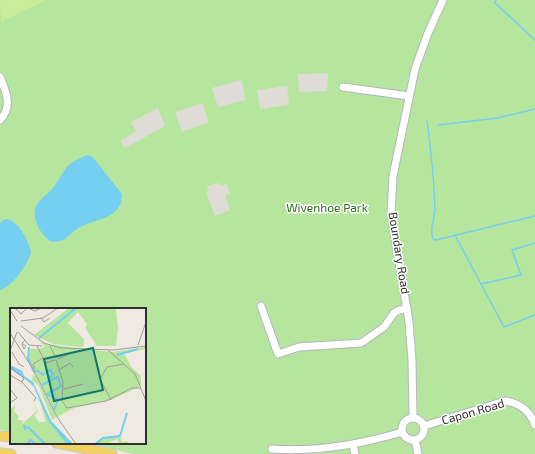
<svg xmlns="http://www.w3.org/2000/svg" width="535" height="454" font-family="'Exo 2',sans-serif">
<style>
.green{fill:#b6e59e}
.pitch{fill:#c9ec9a}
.plaza{fill:#dfdcd8}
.water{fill:#75cff0}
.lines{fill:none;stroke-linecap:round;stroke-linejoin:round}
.stream{stroke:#75cff0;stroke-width:1.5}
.minor-casing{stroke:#b4b7c1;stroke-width:9}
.major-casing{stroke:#c9c9c9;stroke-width:11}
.minor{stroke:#fff;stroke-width:7}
.major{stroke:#f2d163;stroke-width:9}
.labels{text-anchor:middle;stroke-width:3;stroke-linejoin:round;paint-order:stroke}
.park-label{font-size:12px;fill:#2c6e1b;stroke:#fff}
.street-label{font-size:12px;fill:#2e2e2e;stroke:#fff}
.inset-river{fill:none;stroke:#75cff0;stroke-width:2}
.inset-road{fill:none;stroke:#a29e99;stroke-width:1}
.view{fill:#0f766e;fill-opacity:0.15;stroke:#0f766e;stroke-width:2}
.inset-edge{fill:none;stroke:#2e2e2e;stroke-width:2}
</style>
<rect width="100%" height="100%" fill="#efe9e1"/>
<polygon class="green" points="0,0 535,0 535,454 133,454 89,443 145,443 145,309 11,309 11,432 0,430"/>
<polygon class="pitch" points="0,0 46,0 1,22"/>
<g class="plaza">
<polygon points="328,73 327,91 299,92 298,74"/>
<polygon points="242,80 245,100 218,107 212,88"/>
<polygon points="287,86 289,105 260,109 257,90"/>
<polygon points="202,103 209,122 182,132 175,112"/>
<polygon points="158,108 165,126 125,148 120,141 136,131 131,122"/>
<polygon points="219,183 221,186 226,183 230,193 225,196 230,210 215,216 206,192 209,190 207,186"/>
</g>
<g class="water">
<path d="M87,155l4,1 4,4 27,34c0,27 -29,24 -45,35 -9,6 -14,16 -27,12 -10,-7 -21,-26 -12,-38 4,-6 13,-11 17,-18 13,-19 9,-20 32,-30z"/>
<path d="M5,219c13,0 24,22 26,34 -5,13 -17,32 -31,37v-67z"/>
</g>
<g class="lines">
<g class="stream">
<polyline points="496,0 495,3 535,40"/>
<path d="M427,121c4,29 7,58 8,87 0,11 -6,20 -2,31l3,1 99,-24"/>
<polyline points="438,125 498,118 535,109"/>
<polyline points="455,235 481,284"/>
<polyline points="535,243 512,250 521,275 481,284 504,327 535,315"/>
</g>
<defs>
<g id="minor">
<path d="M0,77c6,14 13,30 0,43"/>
<polyline points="343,87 409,96"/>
<polyline points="261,306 278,354 299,347 361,343 384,327 394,313 399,310 407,309"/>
<polyline points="413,418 412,360 409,322 391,213 393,176 415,69 428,33 443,0"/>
<circle cx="413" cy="429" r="11"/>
<path d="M424,426l81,-25c14,2 25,10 30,24"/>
<polyline points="415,440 418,454"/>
<polyline points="353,445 355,454"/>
<path d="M272,449c45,3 87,-4 130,-17"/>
</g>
<g id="major">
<polyline points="0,436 11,437"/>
<polyline points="56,443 112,454"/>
<polyline points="0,453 11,454"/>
</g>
</defs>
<use href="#minor" class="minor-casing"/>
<use href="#major" class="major-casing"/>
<use href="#minor" class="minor"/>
<use href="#major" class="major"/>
</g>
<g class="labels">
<g class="park-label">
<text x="327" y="212">Wivenhoe Park</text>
</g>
<g class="street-label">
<text transform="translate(399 253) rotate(81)" y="4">Boundary Road</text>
<text transform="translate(473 412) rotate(-16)" y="4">Capon Road</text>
</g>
</g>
<g transform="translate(10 308)">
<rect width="136" height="136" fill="#efe9e1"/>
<path d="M59,0h53l-6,1 2,19 -2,18h-19l-12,-18 2,-4 -9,-12 -10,11 16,16v7l-3,1 -28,-3 -19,-9zM27,32l8,4 67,8 34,-5v2l-22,4 8,15 9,8v10l-30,14 -37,8 -17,9 -29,-59 1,-9h11l5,-3zM0,57l12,6 2,5 9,6 18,39 22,23h-63v-34l5,-5 -1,6 5,6 -2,2 6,2 -2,4 16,-14 -3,-9 4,10 -4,3 5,7h7l-10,-33zM24,64l22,45 -4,3 -13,-34 -7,-6zM110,128l2,6 5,-1 2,3h-9l-3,-5 -11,5h-11l6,-6z" fill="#b6e59e"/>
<path d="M0,57l12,6 2,5 9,6 18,39 22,23 -7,-1 -17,-21 -16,-37 -23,-17z" fill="#75cff0"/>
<path class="inset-river" d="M29,30l37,-30M19,39l-1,11 6,14M107,47l21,-6M24,63h4l5,4 7,-5 3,4 -7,9M32,77l16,-8 3,10M44,102l4,-10 -11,-6 13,-7M14,117l1,4 3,-2 17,17M18,136l2,-4 7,4M85,136l8,-6 17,-2 7,-23"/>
<path class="inset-road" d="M5,0l6,6 6,-6M18,0l7,3 6,-3M0,2l7,11M31,10l3,4 6,-4M11,13l22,-3 15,-10M11,18l23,17 17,5 52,2 33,-4M8,24l11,13 13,1M0,25l23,36 24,48 19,27M12,36l2,5 2,-3 -4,-3 3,-3M128,37l8,-23M27,38l9,17 9,-3M40,38l6,12M98,42l27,24 11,27M0,43l7,-19M2,44l7,12 5,3M47,51l12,-5M46,52l7,22 -1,19 5,7 39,-7 26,-13h9M0,60l14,10 -2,4M25,61l-2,-5 10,-6M49,62l11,-7 3,4M0,67l12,7 14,16 -2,3M0,81l7,9 -7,5M54,81l19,-5M101,92l-11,-21 7,-12 17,-3"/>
<path class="view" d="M83,40l10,42 -49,11 -10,-42z"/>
<rect width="136" height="136" class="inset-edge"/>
</g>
</svg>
